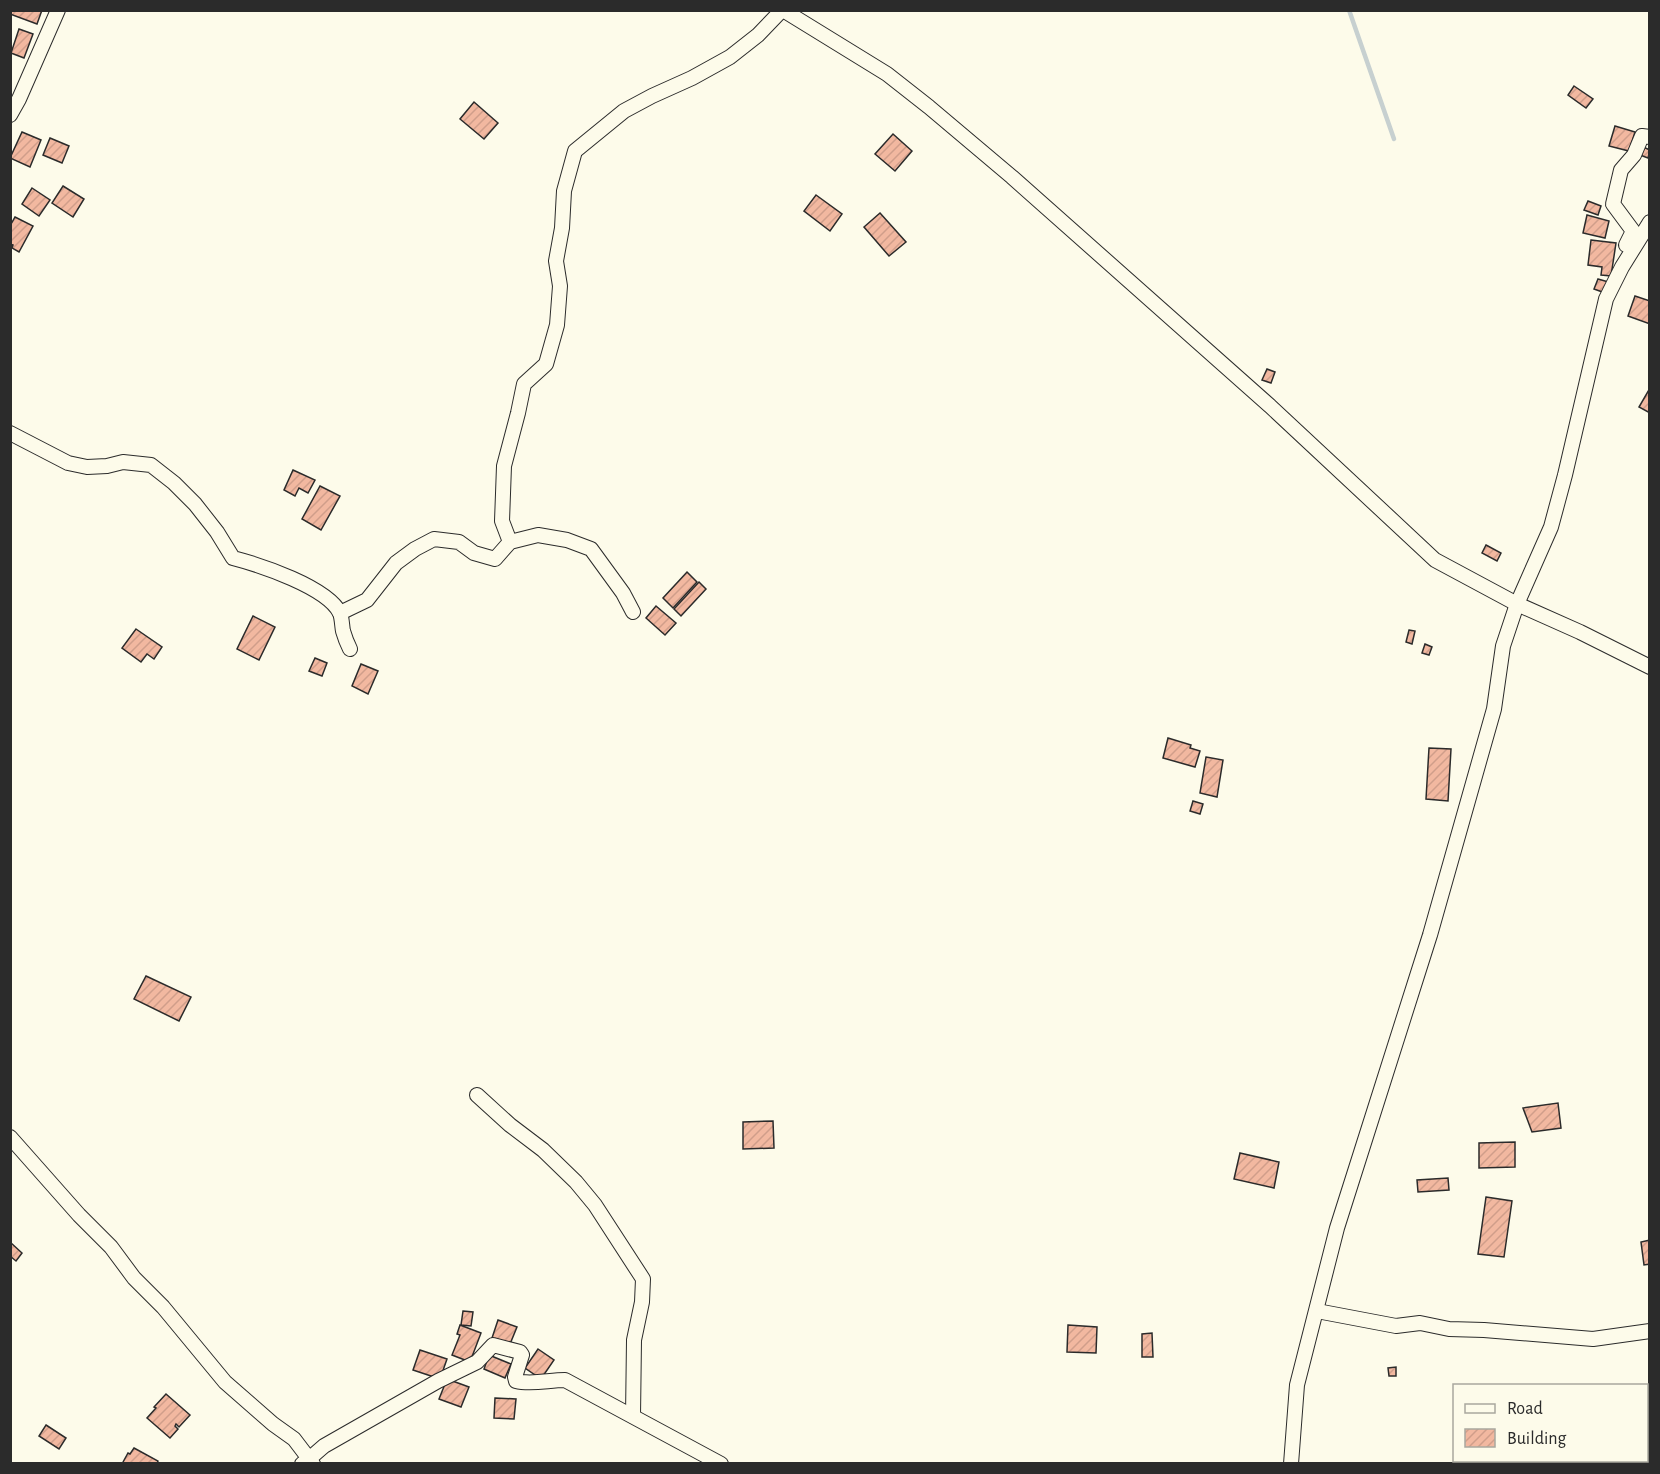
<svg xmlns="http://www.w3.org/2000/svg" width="1660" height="1474" font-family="'Alegreya Sans',sans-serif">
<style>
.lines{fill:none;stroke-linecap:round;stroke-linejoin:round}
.stream{stroke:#c7d0d0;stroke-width:4.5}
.building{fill:url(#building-hatch);stroke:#2b2b2b;stroke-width:1.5}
.minor-casing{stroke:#2b2b2b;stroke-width:16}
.minor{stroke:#fdfbea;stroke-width:14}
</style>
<defs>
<pattern id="building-hatch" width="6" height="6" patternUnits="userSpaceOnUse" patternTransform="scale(1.5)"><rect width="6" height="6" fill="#f2b8a0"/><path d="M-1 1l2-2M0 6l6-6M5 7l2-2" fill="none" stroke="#d09e8a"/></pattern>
</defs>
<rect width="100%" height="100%" fill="#fdfbea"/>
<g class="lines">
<polyline class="stream" points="1349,10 1394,139"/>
</g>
<g class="building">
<polygon points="10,10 42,10 37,24 10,14"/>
<polygon points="19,29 33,34 24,58 11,53"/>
<polygon points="1574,86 1593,99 1586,108 1568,95"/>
<polygon points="474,102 498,123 484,139 460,119"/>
<polygon points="1615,126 1635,132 1629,151 1609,146"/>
<polygon points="22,132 41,140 30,167 10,158"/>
<polygon points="893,134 912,151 895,171 875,154"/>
<polygon points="50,138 69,146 62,163 43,155"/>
<polygon points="1643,147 1650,150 1648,158 1640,155"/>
<polygon points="63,186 84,199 73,217 52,203"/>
<polygon points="32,188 50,200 39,216 22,204"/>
<polygon points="816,195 842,214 830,231 804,211"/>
<polygon points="1588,201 1601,206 1598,215 1584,210"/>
<polygon points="880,213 906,242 889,256 864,227"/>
<polygon points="1587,215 1609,221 1605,238 1583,233"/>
<polygon points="15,217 33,226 19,252 12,248 13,245 10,244 10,226"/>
<polygon points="1591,240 1616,243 1611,276 1601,275 1602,267 1588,265"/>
<polygon points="1598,279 1612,283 1608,294 1594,289"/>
<polygon points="1635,296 1650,301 1650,324 1628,316"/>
<polygon points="1267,369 1275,372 1271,383 1262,380"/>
<polygon points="1650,388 1650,413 1639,407"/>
<polygon points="293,470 315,480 308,493 299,488 295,496 284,490"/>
<polygon points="320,486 340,496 321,530 302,519"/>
<polygon points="1486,545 1501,553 1497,561 1482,553"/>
<polygon points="687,572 697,582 673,608 663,598"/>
<polygon points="699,582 706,589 681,616 674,609"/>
<polygon points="656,606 676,623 665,635 646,618"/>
<polygon points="253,616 275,627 259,660 237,649"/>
<polygon points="136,629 162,647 154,659 147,654 141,662 122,648"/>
<polygon points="1409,630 1415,631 1412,644 1406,642"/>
<polygon points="1425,644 1432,647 1429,655 1422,653"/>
<polygon points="315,658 327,663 322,676 309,671"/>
<polygon points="361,664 378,671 368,694 352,686"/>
<polygon points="1168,738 1191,745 1190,748 1200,751 1195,767 1163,758"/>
<polygon points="1429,748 1451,749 1448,801 1426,799"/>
<polygon points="1206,757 1223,760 1217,797 1200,793"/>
<polygon points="1193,801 1203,804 1200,814 1190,811"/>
<polygon points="146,976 191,997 179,1021 134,999"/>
<polygon points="1558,1103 1561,1128 1532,1132 1523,1108"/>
<polygon points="773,1121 774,1148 743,1149 743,1122"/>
<polygon points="1515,1142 1515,1167 1479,1168 1479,1143"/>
<polygon points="1240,1153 1279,1162 1274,1188 1234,1179"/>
<polygon points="1448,1178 1449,1190 1418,1192 1417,1180"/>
<polygon points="1486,1197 1512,1201 1504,1257 1478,1254"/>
<polygon points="1650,1240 1650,1264 1644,1265 1641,1242"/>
<polygon points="10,1242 22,1253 16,1261 10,1256"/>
<polygon points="463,1311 473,1312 471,1326 461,1325"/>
<polygon points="498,1320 517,1327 510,1344 492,1338"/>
<polygon points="460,1325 481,1333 470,1362 452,1355 460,1335 457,1334"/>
<polygon points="1068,1325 1097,1327 1096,1353 1067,1352"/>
<polygon points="1152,1333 1153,1357 1142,1357 1142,1334"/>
<polygon points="538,1349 554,1360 541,1379 525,1368"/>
<polygon points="420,1350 447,1359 440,1379 413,1370"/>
<polygon points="489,1355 511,1364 505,1378 484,1369"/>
<polygon points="1396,1367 1396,1376 1389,1376 1388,1368"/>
<polygon points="447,1379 469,1387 461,1407 439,1399"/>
<polygon points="166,1394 190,1415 179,1427 176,1424 175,1426 178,1429 170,1438 147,1418 156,1408 154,1407"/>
<polygon points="495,1398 516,1399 514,1419 494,1418"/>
<polygon points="46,1425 66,1438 59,1449 39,1436"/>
<polygon points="134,1448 158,1461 157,1464 122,1464 128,1453 130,1454"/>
</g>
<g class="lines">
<defs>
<g id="minor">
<polyline points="783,10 887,74 929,107 1012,177 1270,406 1435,560 1517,604 1580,632 1650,667"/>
<polyline points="10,115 19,99 58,10"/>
<polyline points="1626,245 1633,231 1613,204 1621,170 1634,155 1642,136 1650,137"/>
<path d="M10,433l58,30 19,4 20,-1 16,-4 28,3 23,18 21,21 22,28 16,26c27,7 94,29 107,55 2,5 2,13 3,18 2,7 4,12 7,18"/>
<polyline points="510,542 502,521 504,466 518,413 524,384 546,364 557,325 560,286 556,261 562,228 564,191 575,151 624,111 652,96 692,78 730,57 758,35 782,10"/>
<polyline points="340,613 367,600 396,563 415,549 434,539 459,542 474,553 495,559 510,542 538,535 567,540 591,549 623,593 633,612"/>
<polyline points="477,1095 510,1125 543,1150 576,1182 595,1205 643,1279 642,1302 634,1340 633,1416"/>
<polyline points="10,1137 79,1215 111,1247 134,1278 163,1307 225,1382 273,1424 294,1439 313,1464"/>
<polyline points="1317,1311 1396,1326 1420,1323 1449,1329 1484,1330 1593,1339 1650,1331"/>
<path d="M302,1464l7,-5 15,-13 114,-65 39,-19 16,-17 27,7 2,3 -7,22 1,4c15,4 33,-1 49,-1l156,84"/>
<polyline points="1291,1464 1297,1385 1337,1228 1430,935 1494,709 1503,646 1517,604 1551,527 1565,475 1606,299 1622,267 1650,222"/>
</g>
</defs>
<use href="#minor" class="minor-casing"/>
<use href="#minor" class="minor"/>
</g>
<rect width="1660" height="1474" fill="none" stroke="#2b2b2b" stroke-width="24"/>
<rect x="1453" y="1384" width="195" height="78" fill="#fdfbea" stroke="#a9a89e" stroke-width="1.5"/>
<rect x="1465" y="1404" width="30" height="9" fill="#fdfbea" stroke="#a9a89e" stroke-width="1.5"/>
<text x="1507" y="1414" font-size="18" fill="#2b2b2b">Road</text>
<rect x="1465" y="1429" width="30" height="18" fill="url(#building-hatch)" stroke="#a9a89e" stroke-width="1.5"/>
<text x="1507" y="1444" font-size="18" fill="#2b2b2b">Building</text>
</svg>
